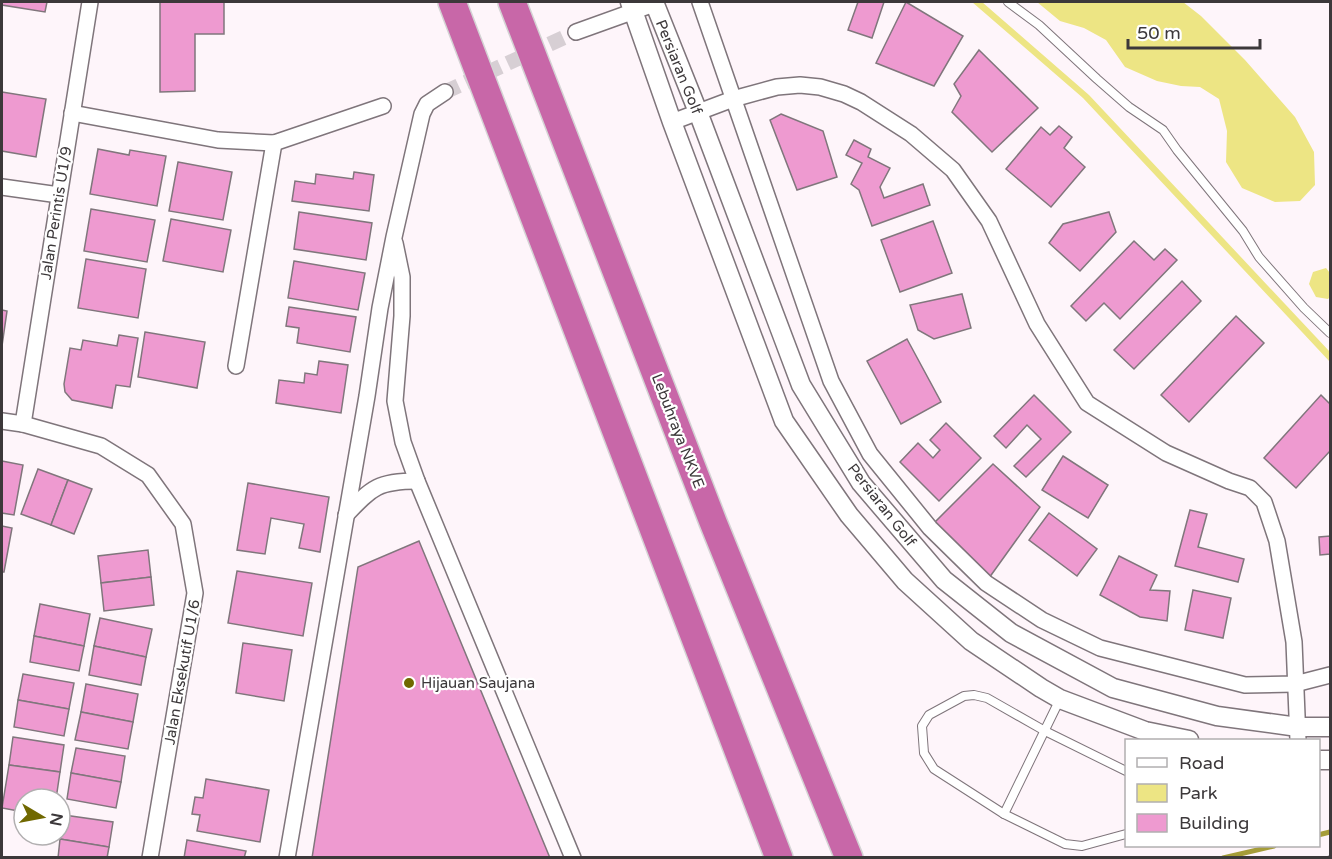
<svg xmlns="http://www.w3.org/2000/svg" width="1332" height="859" font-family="'Varela Round',sans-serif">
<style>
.green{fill:#ede584}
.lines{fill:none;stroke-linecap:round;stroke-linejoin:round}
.stream{stroke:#a59d39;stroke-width:5}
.building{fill:#ee9ad0;stroke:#80767c;stroke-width:1.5}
.minor-tunnel{stroke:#d7cfd4;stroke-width:15;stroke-dasharray:15 8;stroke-linecap:butt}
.service-casing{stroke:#7f757b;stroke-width:10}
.minor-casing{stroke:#7f757b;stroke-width:18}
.tertiary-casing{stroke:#7f757b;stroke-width:21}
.motorway-casing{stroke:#d4d3d4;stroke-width:30}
.service{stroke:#fff;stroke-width:8}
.minor{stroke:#fff;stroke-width:15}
.tertiary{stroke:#fff;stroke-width:18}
.motorway{stroke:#c867a8;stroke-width:27}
.tram{stroke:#555053;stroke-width:1.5}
.poi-dot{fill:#706800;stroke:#fff;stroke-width:2}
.labels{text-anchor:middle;stroke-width:4.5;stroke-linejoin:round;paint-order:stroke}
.street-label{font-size:15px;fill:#3c383a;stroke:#fff}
.poi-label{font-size:15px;fill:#3c383a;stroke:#fff;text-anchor:start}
</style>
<rect width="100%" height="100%" fill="#fef5fa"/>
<g class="green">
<polygon points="972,2 982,2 1089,95 1330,352 1330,362 1083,98"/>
<polygon points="1037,2 1183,2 1201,16 1245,60 1295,117 1314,152 1315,185 1300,201 1275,202 1242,188 1226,162 1227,131 1219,99 1200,87 1181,86 1157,81 1125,67 1106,40 1084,28 1060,21"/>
<polygon points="1326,268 1330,273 1330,297 1328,299 1316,297 1309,284 1313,272"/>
</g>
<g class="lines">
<g class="stream">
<polyline points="1318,835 1330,832"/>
<polyline points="1223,858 1274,846"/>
</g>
</g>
<g class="building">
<polygon points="2,2 47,2 45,12 2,5"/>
<polygon points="160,2 224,2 224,34 195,34 195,91 160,92"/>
<polygon points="858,2 884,2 872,38 848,30"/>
<polygon points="906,2 963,36 934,86 876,63"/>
<polygon points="979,50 1038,108 992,152 952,112 961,96 954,84"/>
<polygon points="2,92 46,99 36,157 2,151"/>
<polygon points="781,114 823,131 837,177 797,190 770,120"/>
<polygon points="1059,126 1072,137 1064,148 1085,167 1051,207 1006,169 1041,127 1050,135"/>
<polygon points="854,140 871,149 868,157 890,168 880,187 884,198 923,184 930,205 872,226 859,190 851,184 862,163 846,155"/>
<polygon points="98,149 129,155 130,150 166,156 157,206 90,194"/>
<polygon points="178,162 232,172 223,220 169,211"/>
<polygon points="354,172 374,175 369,211 292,201 295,181 315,184 316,174 353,179"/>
<polygon points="91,209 155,220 147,262 84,251"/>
<polygon points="299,212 372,223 366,260 294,249"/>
<polygon points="1109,212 1116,232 1080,271 1049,243 1063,224"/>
<polygon points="171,219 231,230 223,272 163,261"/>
<polygon points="933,221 952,273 900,292 881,240"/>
<polygon points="1134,241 1154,260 1165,249 1177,260 1120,319 1104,303 1086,321 1071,306"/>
<polygon points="86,259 146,269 138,318 78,308"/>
<polygon points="294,261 365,273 358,310 288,298"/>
<polygon points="1182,281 1201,301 1134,369 1114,350"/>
<polygon points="962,294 971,328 934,339 918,330 910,305"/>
<polygon points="289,307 356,317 350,352 297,343 299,328 286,326"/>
<polygon points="2,310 7,311 2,346"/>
<polygon points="1236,316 1264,343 1189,422 1161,395"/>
<polygon points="145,332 205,342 197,388 138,377"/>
<polygon points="119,335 138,338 130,387 116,385 112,408 72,400 65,392 64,384 70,348 81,350 83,340 117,346"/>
<polygon points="907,339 941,402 901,424 867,361"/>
<polygon points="319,361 348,365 341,413 276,403 279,380 304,383 305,373 317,375"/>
<polygon points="1034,395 1071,432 1026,477 1014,466 1041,439 1027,425 1006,448 994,436"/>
<polygon points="1321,395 1330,404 1330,451 1296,488 1264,458"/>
<polygon points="946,423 981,458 939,501 900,462 918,443 933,458 940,450 930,440"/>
<polygon points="1063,456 1108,485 1088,518 1042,490"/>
<polygon points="2,461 23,465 14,515 2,513"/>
<polygon points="993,464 1040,507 989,578 933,524"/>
<polygon points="38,469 68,480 51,525 21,514"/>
<polygon points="68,480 92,489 74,534 51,525"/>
<polygon points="248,483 329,497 320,552 299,548 304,524 271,518 265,554 237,550"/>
<polygon points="1190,510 1207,514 1198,547 1244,559 1238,582 1175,566"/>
<polygon points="1049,513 1097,549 1077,576 1029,540"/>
<polygon points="2,526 12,528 4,572 2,572"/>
<polygon points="1330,536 1330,554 1320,555 1319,537"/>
<polygon points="419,541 550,858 312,858 358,567"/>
<polygon points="148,550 151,577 101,583 98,556"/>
<polygon points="1119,556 1157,575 1150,590 1170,591 1167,621 1140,617 1100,595"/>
<polygon points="237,571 312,583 303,636 228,623"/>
<polygon points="151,577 154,605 104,611 101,583"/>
<polygon points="1193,590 1231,598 1223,638 1185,630"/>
<polygon points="40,604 90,614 84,646 34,636"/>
<polygon points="100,618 152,629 146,657 94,646"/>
<polygon points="34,636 84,646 79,671 30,662"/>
<polygon points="243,643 292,650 284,701 236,693"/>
<polygon points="94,646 146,657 141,685 89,675"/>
<polygon points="23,674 74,683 69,709 18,700"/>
<polygon points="86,684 138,694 133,722 81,712"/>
<polygon points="18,700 69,709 64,736 14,727"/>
<polygon points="81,712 133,722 128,749 75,740"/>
<polygon points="13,737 64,745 60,772 9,765"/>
<polygon points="76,748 125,756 121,782 71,773"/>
<polygon points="9,765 60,772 56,799 24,799 24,812 2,808"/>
<polygon points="71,773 121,782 116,808 67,799"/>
<polygon points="206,779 269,790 260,842 197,831 200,815 192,814 195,797 203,798"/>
<polygon points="64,815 113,822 109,847 60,839"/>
<polygon points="60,839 109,847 107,858 58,858"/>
<polygon points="187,840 246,851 244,858 184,858"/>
</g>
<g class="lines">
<polyline class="minor-tunnel" points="445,92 576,32"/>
<defs>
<g id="service">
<polyline points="1008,2 1039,25 1097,79 1129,107 1163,130 1177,150 1243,231 1259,257 1304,308 1330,333"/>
<polyline points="1126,771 1045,731 987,698 974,695 964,696 929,715 922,726 924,753 934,769 1004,814 1065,844 1082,846 1126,834"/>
<polyline points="1004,814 1060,699"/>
</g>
<g id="minor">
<polyline points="700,2 831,381 870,454 930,528 986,583 1042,620 1100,648 1245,685 1295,684 1330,675"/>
<polyline points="576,32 654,4"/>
<polyline points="72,113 218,140 274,143 383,106"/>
<polyline points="672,122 733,99 777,87 800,85 820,87 844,94 861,102 911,134 953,170 989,221 1037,324 1087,403 1166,453 1229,481 1250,488 1264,502 1277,541 1294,642 1298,740"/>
<polyline points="2,187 59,195"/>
<polyline points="395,243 402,277 402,316 395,401 403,442 417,481 573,858"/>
<polyline points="236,366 274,143"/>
<polyline points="2,421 23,424 101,446 148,475 183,524 195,593 150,858"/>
<polyline points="23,424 90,2"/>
<path d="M346,515c26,-28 33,-34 71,-34"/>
<polyline points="287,858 367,396 380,308 394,237 422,114 427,104 445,92"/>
</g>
<g id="tertiary">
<polyline points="630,2 672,122 784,421 849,515 905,581 971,641 1041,688 1060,699 1145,731 1189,740"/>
<polyline points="654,2 698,112 801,385 861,483 944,580 1011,633 1113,688 1217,716 1298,727 1330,727"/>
<polyline points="1318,760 1330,760"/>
</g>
<g id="motorway">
<polyline points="452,2 779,858"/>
<polyline points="512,2 713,522 849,858"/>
</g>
</defs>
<use href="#service" class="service-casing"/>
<use href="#minor" class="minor-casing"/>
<use href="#tertiary" class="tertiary-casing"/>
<use href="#motorway" class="motorway-casing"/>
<use href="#service" class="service"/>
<use href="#minor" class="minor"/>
<use href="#tertiary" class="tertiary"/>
<use href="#motorway" class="motorway"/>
<polyline class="tram" points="1324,858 1330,856"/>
</g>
<circle class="poi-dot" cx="409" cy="683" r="6"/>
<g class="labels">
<g class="street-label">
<text transform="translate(679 67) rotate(68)" y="5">Persiaran Golf</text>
<text transform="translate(56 213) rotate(-81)" y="5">Jalan Perintis U1/9</text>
<text transform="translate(678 431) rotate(69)" y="5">Lebuhraya NKVE</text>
<text transform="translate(882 505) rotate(52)" y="5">Persiaran Golf</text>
<text transform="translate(182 672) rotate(-80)" y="5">Jalan Eksekutif U1/6</text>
</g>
<g class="poi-label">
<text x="421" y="688">Hijauan Saujana</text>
</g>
</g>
<rect width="1332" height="859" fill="none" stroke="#3c383a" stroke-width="6"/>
<rect x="1125" y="739" width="195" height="108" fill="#ffffff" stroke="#b1afb0" stroke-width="1.5"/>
<rect x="1137" y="758" width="30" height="9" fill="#ffffff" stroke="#b1afb0" stroke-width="1.5"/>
<text x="1179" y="769" font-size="18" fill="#3c383a">Road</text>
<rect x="1137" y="784" width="30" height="18" fill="#ede584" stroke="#b1afb0" stroke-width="1.5"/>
<text x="1179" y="799" font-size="18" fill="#3c383a">Park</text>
<rect x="1137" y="814" width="30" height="18" fill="#ee9ad0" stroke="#b1afb0" stroke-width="1.5"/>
<text x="1179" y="829" font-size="18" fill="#3c383a">Building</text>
<g transform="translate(42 817) rotate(100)"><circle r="28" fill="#ffffff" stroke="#b1afb0" stroke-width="1.5"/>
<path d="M0-4.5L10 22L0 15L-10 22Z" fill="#706800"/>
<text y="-9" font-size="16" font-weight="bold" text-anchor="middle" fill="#3c383a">N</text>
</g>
<path d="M1128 39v9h132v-9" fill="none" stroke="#3c383a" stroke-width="3"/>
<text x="1137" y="39" font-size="18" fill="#3c383a" stroke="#ffffff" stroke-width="4.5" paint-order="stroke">50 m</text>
</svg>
